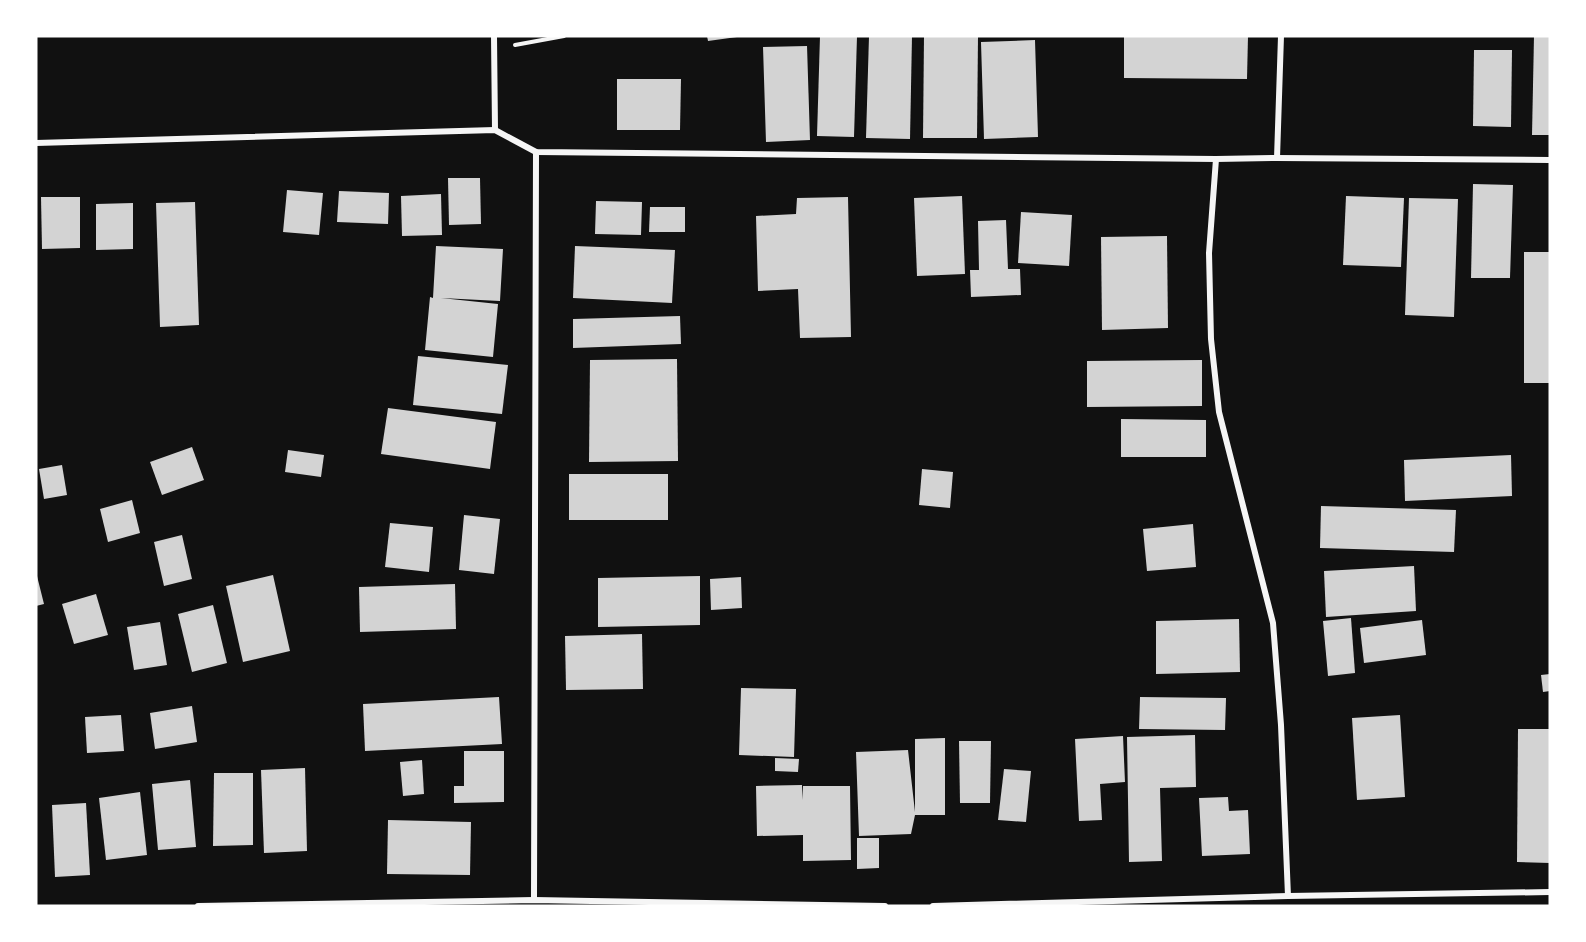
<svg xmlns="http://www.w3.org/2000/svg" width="1586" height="942" font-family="Barlow,sans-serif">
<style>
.building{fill:#d3d3d3}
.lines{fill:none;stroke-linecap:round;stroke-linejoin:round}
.path{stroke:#f5f5f5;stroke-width:4}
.minor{stroke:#f5f5f5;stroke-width:6}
</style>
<rect width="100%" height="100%" fill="#111"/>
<g class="building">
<polygon points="707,36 737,36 737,37 708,41"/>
<polygon points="820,36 857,36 854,137 817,136"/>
<polygon points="869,36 912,36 910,139 866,138"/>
<polygon points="924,36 978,36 977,138 923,138"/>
<polygon points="1124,36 1248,36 1247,79 1124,78"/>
<polygon points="1534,36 1550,36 1550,135 1532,135"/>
<polygon points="1035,40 1038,137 984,139 981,42"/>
<polygon points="807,46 810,140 766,142 763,47"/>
<polygon points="1474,50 1512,50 1511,127 1473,126"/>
<polygon points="617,79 681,79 680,130 617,130"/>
<polygon points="448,178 480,178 481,224 449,225"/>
<polygon points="1473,184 1513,185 1510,278 1471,278"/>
<polygon points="287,190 323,193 319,235 283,232"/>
<polygon points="339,191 389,193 388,224 337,222"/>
<polygon points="441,194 442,235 402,236 401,196"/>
<polygon points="962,196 965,274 917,276 914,198"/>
<polygon points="1346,196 1404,198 1401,267 1343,265"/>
<polygon points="41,197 80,197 80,248 42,249"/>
<polygon points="848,197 851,337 800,338 798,289 758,291 756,216 796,214 797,198"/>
<polygon points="1409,198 1458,199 1454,317 1405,315"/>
<polygon points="596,201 642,202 641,235 595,234"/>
<polygon points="195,202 199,325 160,327 156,203"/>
<polygon points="133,203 133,249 96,250 96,204"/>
<polygon points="650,207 685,207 685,232 649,232"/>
<polygon points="1021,212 1072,215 1069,266 1018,263"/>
<polygon points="1006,220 1008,269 1020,269 1021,295 971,297 970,270 979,270 978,221"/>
<polygon points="1167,236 1168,328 1102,330 1101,237"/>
<polygon points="436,246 503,249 500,301 441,298 498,304 493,357 425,350 430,297 433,298"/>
<polygon points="575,246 675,250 672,303 573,298"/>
<rect x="1524" y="252" width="26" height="131"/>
<polygon points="680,316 681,344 573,348 573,319"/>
<polygon points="418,356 508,365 502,414 413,405"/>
<polygon points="677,359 678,461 589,462 590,360"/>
<polygon points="1202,360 1202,406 1087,407 1087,361"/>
<polygon points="388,408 496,422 490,469 381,454"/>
<polygon points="1121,419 1206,420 1206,457 1121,457"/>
<polygon points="192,447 204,480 162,495 150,462"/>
<polygon points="288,450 324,455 321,477 285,472"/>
<polygon points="1511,455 1512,496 1405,501 1404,460"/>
<polygon points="62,465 67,495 44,499 39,469"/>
<polygon points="922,469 953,472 950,508 919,505"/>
<rect x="569" y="474" width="99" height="46"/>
<polygon points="132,500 140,533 108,542 100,509"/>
<polygon points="1321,506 1456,510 1454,552 1320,548"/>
<polygon points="464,515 500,519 494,574 459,570"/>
<polygon points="390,523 433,527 429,572 385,567"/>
<polygon points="1193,524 1196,567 1147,571 1143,529"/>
<polygon points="182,535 192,579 164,586 154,542"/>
<polygon points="1414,566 1416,611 1326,617 1324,571"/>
<polygon points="36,572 44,604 36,606"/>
<polygon points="273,575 290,651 243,662 226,586"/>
<polygon points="700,576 700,625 598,627 598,578"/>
<polygon points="741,577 742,608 711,610 710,579"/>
<polygon points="455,584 456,629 360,632 359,587"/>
<polygon points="96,594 108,635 74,644 62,604"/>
<polygon points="213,605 227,663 192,672 178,614"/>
<polygon points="1351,618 1355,673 1328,676 1323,621"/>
<polygon points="1239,619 1240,672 1156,674 1156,621"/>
<polygon points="1422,620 1426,655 1364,663 1360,628"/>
<polygon points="160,622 167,665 134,670 127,627"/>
<polygon points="642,634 643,689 566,690 565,636"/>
<polygon points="1550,674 1550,691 1543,692 1541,675"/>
<polygon points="741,688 796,689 794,757 739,755"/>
<polygon points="499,697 502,744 365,751 363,704"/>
<polygon points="1140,697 1226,698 1225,730 1139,729"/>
<polygon points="192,706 197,742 155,749 150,713"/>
<polygon points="121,715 124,751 87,753 85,717"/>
<polygon points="1400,715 1405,797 1357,800 1352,718"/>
<polygon points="1518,729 1550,729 1550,863 1517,862"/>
<polygon points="1195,735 1196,787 1160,788 1162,861 1129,862 1127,737"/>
<polygon points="1123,736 1125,782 1100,784 1102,820 1079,821 1075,739"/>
<polygon points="945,738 945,815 915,815 911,834 859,836 856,752 908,750 915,812 915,739"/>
<polygon points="959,741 991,741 990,803 960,803"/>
<polygon points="464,751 504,751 504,802 454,803 454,786 464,786"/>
<polygon points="775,758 799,759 798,772 775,771"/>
<polygon points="422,760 424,794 403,796 400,762"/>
<polygon points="305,768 307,851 264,853 261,770"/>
<polygon points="1004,769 1031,771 1026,822 998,820"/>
<polygon points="214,773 253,773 253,845 213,846"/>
<polygon points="190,780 196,847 158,850 152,784"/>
<polygon points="802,785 802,800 803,786 850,786 851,860 803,861 803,835 757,836 756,786"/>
<polygon points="140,792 147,855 106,860 99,798"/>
<polygon points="1228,797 1229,811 1248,810 1250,854 1202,856 1199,798"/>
<polygon points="86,803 90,875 55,877 52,805"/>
<polygon points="388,820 471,822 470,875 387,874"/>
<polygon points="857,838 879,838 879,868 857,869"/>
</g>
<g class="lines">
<polyline class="path" points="515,45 564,36"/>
<g class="minor">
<polyline points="494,36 495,130"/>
<polyline points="36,143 495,130 536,152 1216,159 1277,158 1550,160"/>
<polyline points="1277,158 1281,36"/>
<polyline points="1216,159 1209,253 1211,339 1219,412 1273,623 1281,725 1288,896"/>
<polyline points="534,900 536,152"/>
<polyline points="198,906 534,900 885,906"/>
<polyline points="933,906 1288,896 1550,892"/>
</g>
</g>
<rect width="1586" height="942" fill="none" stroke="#ffffff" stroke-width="75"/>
</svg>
